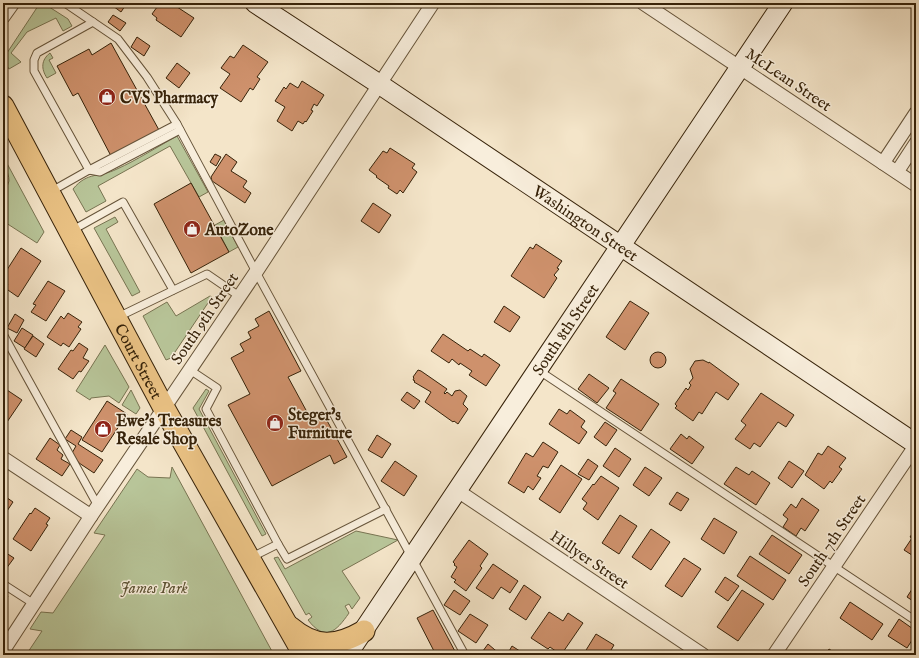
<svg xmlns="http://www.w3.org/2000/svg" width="919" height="658" font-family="'IM FELL English',serif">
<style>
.green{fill:#b8c599;stroke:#787452}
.building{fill:#ce916c;stroke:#37230a}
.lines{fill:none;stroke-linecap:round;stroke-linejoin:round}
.lane-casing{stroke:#66543a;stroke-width:9}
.street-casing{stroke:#66543a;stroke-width:15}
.secondary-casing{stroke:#37230a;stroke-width:21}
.primary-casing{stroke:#37230a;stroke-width:23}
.lane{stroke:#f8eedc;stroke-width:7}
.street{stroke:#f8eedc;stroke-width:13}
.secondary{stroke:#f8eedc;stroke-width:19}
.primary{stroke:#eac284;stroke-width:21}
.labels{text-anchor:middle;stroke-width:3;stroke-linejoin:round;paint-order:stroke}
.street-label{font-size:16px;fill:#37230a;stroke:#f8eedc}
.poi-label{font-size:16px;font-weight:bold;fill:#37230a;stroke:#f8eedc;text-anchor:start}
.park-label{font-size:16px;font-style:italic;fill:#5e5435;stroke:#f8eedc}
</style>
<rect width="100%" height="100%" fill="#f4e5c9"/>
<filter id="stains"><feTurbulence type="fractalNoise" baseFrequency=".005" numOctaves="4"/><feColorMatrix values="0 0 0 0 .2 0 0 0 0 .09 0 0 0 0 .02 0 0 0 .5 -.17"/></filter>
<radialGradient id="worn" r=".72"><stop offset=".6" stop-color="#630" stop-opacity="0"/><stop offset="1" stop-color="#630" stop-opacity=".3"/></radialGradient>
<g class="green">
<polygon points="40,3 43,3 68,19 72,26 63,31 56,18 27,32 11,53 21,62 9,69 3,59"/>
<path d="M50,53l3,5 -4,2 7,13 -9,5c-6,-9 -6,-18 3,-25z"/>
<path d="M177,136l31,56 -9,5 -29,-51 -72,40 8,15 -20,11 -13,-23c15,-18 26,-11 44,-20 20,-9 40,-22 60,-33z"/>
<path d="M3,156l41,76 -7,11 -34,-22c0,-9 -1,-18 0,-26 1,-5 5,-9 6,-14 0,-10 -6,-14 -6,-25z"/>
<polygon points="115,217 118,222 106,229 140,292 132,296 94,228"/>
<polygon points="224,220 238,247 229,252 215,225"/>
<polygon points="210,296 212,297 171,358 166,360 143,316 167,302 176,316"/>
<polygon points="105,345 129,387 119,403 109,396 91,398 90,400 76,391"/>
<polygon points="206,389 209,391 199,409 266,534 262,536 193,408"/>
<polygon points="131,390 140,408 136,414 122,405"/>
<polygon points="172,467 274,655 26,655 42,631 30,629 41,612 53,613 105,535 94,533 137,469 148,477 170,478"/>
<path d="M356,531l42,9 -56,31 18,27 -8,11 -3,-5 -4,2 4,7c-13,19 -24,29 -41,7l4,-3 -3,-4 -3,2 -32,-57 4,-1 7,12z"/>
</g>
<g class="building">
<polygon points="109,3 127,3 121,12"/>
<polygon points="160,3 171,3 194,18 181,37 156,20 157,18 152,14"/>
<polygon points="113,15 126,23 120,31 108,22"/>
<polygon points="137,37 150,46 144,56 131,47"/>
<polygon points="111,43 159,130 111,156 78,93 73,96 57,66 89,49 92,55"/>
<polygon points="243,45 268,62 257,77 260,79 253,90 250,88 241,102 220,88 230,74 221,68 230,56 234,58"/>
<polygon points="177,63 190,73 179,88 166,78"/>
<polygon points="302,81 324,95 317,106 314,104 311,110 313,111 306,122 305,121 303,124 298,121 292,131 277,121 285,107 275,101 284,87 286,89 290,83 298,88"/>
<polygon points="390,148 415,164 412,168 417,172 403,193 400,190 397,194 388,188 389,186 376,177 377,176 369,170 383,151 387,153"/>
<polygon points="215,154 221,157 216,166 210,162"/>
<polygon points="226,154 237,162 231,171 247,181 243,187 251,193 245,203 212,181 211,177"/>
<polygon points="191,183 229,252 191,273 154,204"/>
<polygon points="373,203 391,215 379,233 361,221"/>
<polygon points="3,244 5,245 3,248 7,250 3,256"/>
<polygon points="536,244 562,261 557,268 559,269 554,275 557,278 544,298 511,276 530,247 533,249"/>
<polygon points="21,248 41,261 18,297 5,288 8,284 3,281 3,276"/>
<polygon points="48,281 65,291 46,321 31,312 36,305 33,304"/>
<polygon points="630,301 649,313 625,350 606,337"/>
<polygon points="504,306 520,317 510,332 494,322"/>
<polygon points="269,311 301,371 288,377 313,423 325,417 347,457 334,464 330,455 272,486 228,405 250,394 231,358 244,351 240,344 251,338 248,332 259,326 255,319"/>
<polygon points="68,313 82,322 78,327 81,329 69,347 63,343 61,346 47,337 61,316 64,319"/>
<polygon points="15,314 24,320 17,333 7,328"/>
<polygon points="22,328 33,335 25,348 14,341"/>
<polygon points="443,334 468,351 470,349 482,357 484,354 500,365 486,386 469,375 472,371 460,363 459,365 452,359 449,363 431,351"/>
<polygon points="33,336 44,344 36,357 24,349"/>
<polygon points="79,343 88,349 83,358 89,361 81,372 79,371 73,379 58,369 71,350 73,351"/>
<circle cx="658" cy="360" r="8"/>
<polygon points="703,360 709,363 709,362 739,384 728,400 716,392 702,414 699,412 693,421 675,408 677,406 675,404 686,388 688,390 691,385 689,383 693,378 690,369 695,361"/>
<polygon points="418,370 421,371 447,389 444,393 445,394 447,392 452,396 455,391 460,390 467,396 463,404 468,409 458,424 454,421 453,422 425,402 431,392 414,382 415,381 413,380 414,378 413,377"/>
<polygon points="589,374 609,388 597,403 578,389"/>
<polygon points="621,379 659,404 641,431 606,408 616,393 613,391"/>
<polygon points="7,390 22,400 5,425 3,424 3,395"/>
<polygon points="407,392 420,401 414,409 401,400"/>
<polygon points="761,393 794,415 786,427 778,422 760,447 754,443 750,449 735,439 746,425 741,421"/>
<polygon points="107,401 127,414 102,452 82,440"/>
<polygon points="559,409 567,414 570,410 585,421 581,427 587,432 579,444 549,424"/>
<polygon points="605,422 617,430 606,446 594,437"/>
<polygon points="71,430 82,437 78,444 103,460 94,473 79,463 72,453 76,446 65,439"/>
<polygon points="681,434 687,439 689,436 704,447 692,464 670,449"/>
<polygon points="377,435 391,444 382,458 368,450"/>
<polygon points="50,438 60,445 57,450 63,455 61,459 70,464 62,476 36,459"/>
<polygon points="543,442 558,452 548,468 543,466 537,476 541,478 533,490 528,486 524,493 508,483 526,453 533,457"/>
<polygon points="828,446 846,458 839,467 842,469 832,483 830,481 824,489 805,475 818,453 822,455"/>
<polygon points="615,448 631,459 619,477 603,466"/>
<polygon points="588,459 598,466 589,480 578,474"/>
<polygon points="395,461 417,476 404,496 381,481"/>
<polygon points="789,461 804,471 792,488 778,478"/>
<polygon points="561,465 582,479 560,513 539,499"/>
<polygon points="645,467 662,478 649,496 633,485"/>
<polygon points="736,467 749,475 752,471 770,483 756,505 724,484"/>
<polygon points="601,476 619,488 598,520 583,509 587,503 582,499 593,484 594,485"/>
<polygon points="677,492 689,499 681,511 669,504"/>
<polygon points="3,495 13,502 3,517"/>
<polygon points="802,498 819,510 805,531 801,528 796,536 783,527 788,519 783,515 791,504 796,508"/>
<polygon points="35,508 50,518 46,524 48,525 31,551 13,539 30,513 31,514"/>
<polygon points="620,515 637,526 619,554 602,543"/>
<polygon points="714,518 737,532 724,554 701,539"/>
<polygon points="916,528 916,564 912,561 915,557 904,550 912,538 910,537"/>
<polygon points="651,529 670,542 651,570 632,557"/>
<polygon points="772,535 802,555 789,574 759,554"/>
<polygon points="469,540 488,554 480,566 482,568 466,591 454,582 456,580 451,577 457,567 454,565 455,564 453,562"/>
<polygon points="3,551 14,558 3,573"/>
<polygon points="750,556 786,580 773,600 737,576"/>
<polygon points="684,558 701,569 682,597 665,586"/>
<polygon points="493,564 518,581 510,593 501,587 493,599 476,588"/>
<polygon points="725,577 739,586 728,601 715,592"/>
<polygon points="916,583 916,603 907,597"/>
<polygon points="524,585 541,597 526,620 509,609"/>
<polygon points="454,590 470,601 460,615 444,605"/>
<polygon points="742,590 764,604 738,641 717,627"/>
<polygon points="3,593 8,596 3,604"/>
<polygon points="850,602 883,624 872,640 840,618"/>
<polygon points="433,610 457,655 436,655 417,618"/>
<polygon points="549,612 563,621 568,613 583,623 561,655 550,647 548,649 531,638"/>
<polygon points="470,614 488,625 476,643 458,631"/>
<polygon points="899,619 916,631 916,634 907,648 888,636"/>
<polygon points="596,634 614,645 608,655 583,655"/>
<polygon points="488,644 501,655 480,655"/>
<polygon points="512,646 526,655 507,655"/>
<polygon points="829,649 838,655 825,655"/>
</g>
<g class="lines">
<defs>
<g id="lane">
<polyline points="65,3 118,39 147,77 177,124 256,272 465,655"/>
<polyline points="89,170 100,172 180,130"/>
<polyline points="89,170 177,124"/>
<polyline points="50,192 89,170 34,71 34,60 37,53 93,22"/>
<polyline points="71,231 123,202 173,290"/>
<polyline points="118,317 207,274 239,296"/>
<polyline points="3,334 98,506"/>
<polyline points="190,370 217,388 206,409 278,544"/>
<polyline points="538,370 916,621"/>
<polyline points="252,557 278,544 287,559 386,509"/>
<polyline points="3,584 34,604"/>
</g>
<g id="street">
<polyline points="643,3 916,185"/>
<polyline points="3,17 13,3"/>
<polyline points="883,163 916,113"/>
<polyline points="897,172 916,143"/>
<polyline points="3,458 91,516"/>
<polyline points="458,491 703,655"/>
<polyline points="3,651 91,516 256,272 433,3"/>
<polyline points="774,655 916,445"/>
</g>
<g id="secondary">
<path id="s1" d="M255,3l124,81 537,360"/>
<path id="s2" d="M347,655l436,-652"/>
</g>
<g id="primary">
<path id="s3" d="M3,106l161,302 140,247"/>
<path d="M290,627c26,22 46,20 74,4"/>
</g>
</defs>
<use href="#lane" class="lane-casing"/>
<use href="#street" class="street-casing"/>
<use href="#secondary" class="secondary-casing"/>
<use href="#primary" class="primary-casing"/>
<use href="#lane" class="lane"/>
<use href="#street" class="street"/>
<use href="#secondary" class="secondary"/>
<use href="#primary" class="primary"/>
</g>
<defs>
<symbol id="shop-disc" viewBox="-11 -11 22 22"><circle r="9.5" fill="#8f2418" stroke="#f8eedc"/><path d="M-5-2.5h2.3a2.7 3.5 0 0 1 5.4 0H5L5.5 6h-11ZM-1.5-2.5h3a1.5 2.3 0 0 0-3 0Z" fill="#fff"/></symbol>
</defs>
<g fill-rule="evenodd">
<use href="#shop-disc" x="97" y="87" width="20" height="20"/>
<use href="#shop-disc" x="182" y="219" width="20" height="20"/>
<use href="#shop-disc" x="265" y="413" width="20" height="20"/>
<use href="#shop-disc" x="93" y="419" width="20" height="20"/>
</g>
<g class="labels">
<g class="street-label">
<text transform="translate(789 79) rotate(34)" y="6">McLean Street</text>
<text dy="6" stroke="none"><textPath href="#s1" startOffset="397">Washington Street</textPath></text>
<text transform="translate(204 318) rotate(-56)" y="6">South 9th Street</text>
<text dy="6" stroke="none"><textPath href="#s2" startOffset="392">South 8th Street</textPath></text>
<text dy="6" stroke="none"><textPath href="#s3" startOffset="289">Court Street</textPath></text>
<text transform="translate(831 540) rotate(-56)" y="6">South 7th Street</text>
<text transform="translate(590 559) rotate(34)" y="6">Hillyer Street</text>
</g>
<g class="poi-label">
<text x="120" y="103">CVS Pharmacy</text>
<text x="205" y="235">AutoZone</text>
<text x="288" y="420">Steger's<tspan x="288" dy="18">Furniture</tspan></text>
<text x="116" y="426">Ewe's Treasures<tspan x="116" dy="18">Resale Shop</tspan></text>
</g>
<g class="park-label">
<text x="154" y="593">James Park</text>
</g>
</g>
<rect width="919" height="658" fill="none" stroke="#f4e5c9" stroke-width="16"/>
<rect x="4" y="4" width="911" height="650" fill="none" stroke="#37230a" stroke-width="2"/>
<rect x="8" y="8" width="903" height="642" fill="none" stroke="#37230a"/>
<rect width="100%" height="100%" filter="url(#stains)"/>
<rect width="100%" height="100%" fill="url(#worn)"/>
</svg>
